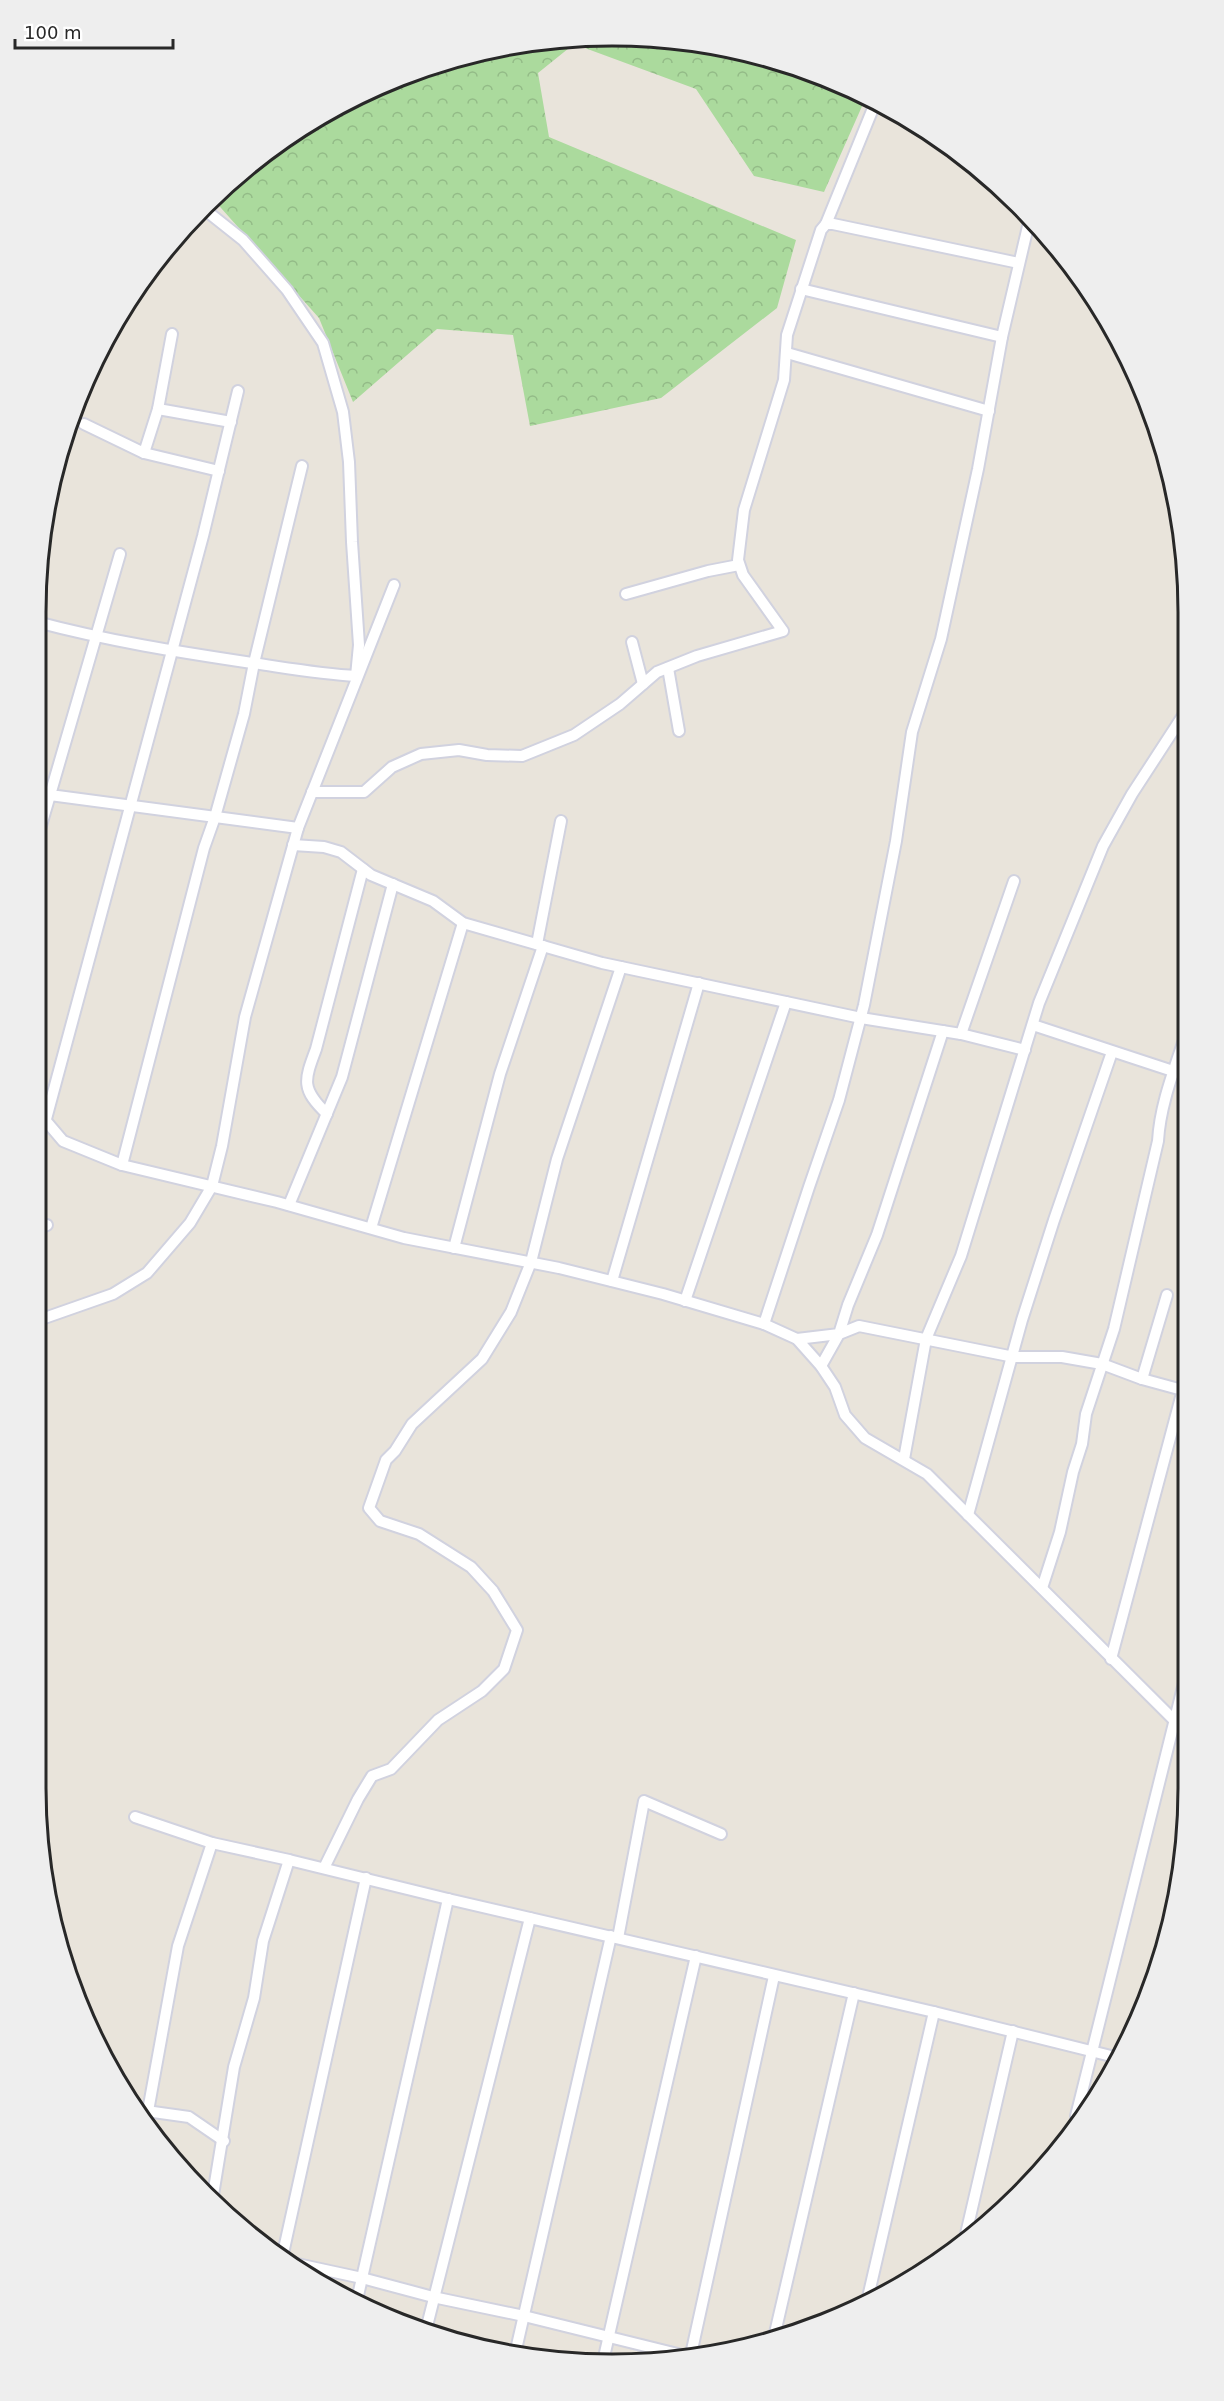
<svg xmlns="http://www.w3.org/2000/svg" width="1224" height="2401" font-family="'DejaVu Sans',sans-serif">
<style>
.forest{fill:url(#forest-crowns)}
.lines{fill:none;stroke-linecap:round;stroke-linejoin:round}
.street-casing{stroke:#d1d2df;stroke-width:14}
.street{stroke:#fff;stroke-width:10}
.rim{fill:none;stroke:#282828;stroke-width:3}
</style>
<defs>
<pattern id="forest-crowns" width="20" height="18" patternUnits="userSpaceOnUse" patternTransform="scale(1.5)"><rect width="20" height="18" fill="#abda9d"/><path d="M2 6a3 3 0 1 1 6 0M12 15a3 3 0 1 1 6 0" fill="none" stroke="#93bb87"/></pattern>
</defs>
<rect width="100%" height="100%" fill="#e9e4db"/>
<polygon class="forest" points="649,37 761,56 867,95 824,192 754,176 696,89 574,44 538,73 549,137 796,240 777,308 661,398 530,426 513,335 437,329 353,402 319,318 213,199 232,179 324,113 427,67 536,41"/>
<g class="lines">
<defs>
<g id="street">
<polyline points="826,224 876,101"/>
<polyline points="801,289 1002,337"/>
<polyline points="787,353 989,411"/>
<polyline points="158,409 231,422"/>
<polyline points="84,424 144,453 219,471"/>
<polyline points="144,453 158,409 172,334"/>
<polyline points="120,554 50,795 298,828"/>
<polyline points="626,594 708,571 739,565"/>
<path d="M37,622c71,19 142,30 215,41 35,5 69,11 104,13l3,-31 -7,-103 -3,-80 -6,-50 -20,-69 -36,-53 -44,-50 -39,-31"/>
<polyline points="632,642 643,684"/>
<polyline points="668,668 679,731"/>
<polyline points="312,792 364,792 392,767 421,754 459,750 487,755 522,756 574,735 620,704 657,672 697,656 783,631 743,575 738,560 744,510 784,380 787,335 821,230 826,224 833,224 1019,263"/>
<polyline points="37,839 50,795 37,792"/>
<polyline points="293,845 324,847 341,852 371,875 433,901 463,923 602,963 861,1018 961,1034 1025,1050"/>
<polyline points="537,944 561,821"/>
<polyline points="1033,1025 1185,1075"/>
<polyline points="961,1034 1014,881"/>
<polyline points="37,1090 46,1121 63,1141 122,1165 277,1202 404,1238 559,1268 663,1294 764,1324 797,1339 821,1366 835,1387 845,1415 865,1438 927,1474 1187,1733"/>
<path d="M327,1114c-26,-25 -23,-33 -11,-65l47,-180"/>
<polyline points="46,1119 203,536 238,391"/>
<polyline points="122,1165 204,848 215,817 244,714 254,663 302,466"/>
<polyline points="289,1205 342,1077 393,884"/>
<polyline points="371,1228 463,923"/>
<polyline points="37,1229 47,1225"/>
<polyline points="454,1248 500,1074 543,946"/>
<polyline points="612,1281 699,983"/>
<polyline points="685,1301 786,1002"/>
<polyline points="36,1321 113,1294 147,1273 190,1223 212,1186 222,1146 245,1017 298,828 394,585"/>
<polyline points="764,1324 809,1187 839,1100 864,1005 896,841 912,732 941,639 978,469 1002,337 1029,222"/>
<polyline points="797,1339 839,1334 848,1305 877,1235 943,1031"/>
<polyline points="821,1366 839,1334 859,1326 1014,1357 1062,1357 1102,1364 1142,1379 1186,1391"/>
<polyline points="1142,1379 1167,1295"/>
<polyline points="904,1459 926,1339 961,1256 1039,1003 1103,846 1132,794 1184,714"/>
<polyline points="968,1515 1022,1320 1054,1220 1112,1052"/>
<path d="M1042,1588l18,-56 13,-60 9,-28 4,-30 28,-85 44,-188c2,-35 15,-68 26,-101"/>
<polyline points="1111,1659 1185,1382"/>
<polyline points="135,1817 212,1843 289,1860 448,1899 934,2012 1119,2058"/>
<polyline points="324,1868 358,1799 372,1776 391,1769 438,1720 482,1691 504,1669 517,1630 493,1591 471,1567 419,1534 380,1521 369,1508 386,1460 395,1451 412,1424 482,1359 511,1312 531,1262 557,1159 621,967"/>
<polyline points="618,1938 644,1801 721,1834"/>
<polyline points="65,1965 70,1967"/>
<polyline points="139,2110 189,2117 224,2141"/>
<polyline points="148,2111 178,1946 212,1843"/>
<polyline points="1076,2116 1186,1675"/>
<polyline points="212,2201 234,2067 254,1998 263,1941 289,1860"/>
<polyline points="966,2234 1013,2031"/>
<polyline points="282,2258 366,1878"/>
<polyline points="288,2262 362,2278 433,2297 524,2316 694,2358"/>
<polyline points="357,2300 448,1899"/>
<polyline points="866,2306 934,2012"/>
<polyline points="427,2326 530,1918"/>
<polyline points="775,2333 854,1993"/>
<polyline points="515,2354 611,1936"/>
<polyline points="604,2357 696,1956"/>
<polyline points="690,2359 774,1976"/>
</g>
</defs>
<use href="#street" class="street-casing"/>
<use href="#street" class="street"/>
</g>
<path d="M0 0H1224V2401H0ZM612 46H612A566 566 0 0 1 1178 612V1788A566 566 0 0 1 612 2354H612A566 566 0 0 1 46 1788V612A566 566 0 0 1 612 46Z" fill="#eee" fill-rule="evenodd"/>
<path class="rim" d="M612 46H612A566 566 0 0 1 1178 612V1788A566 566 0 0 1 612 2354H612A566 566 0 0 1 46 1788V612A566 566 0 0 1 612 46Z"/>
<path d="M15 39v9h158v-9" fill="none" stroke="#282828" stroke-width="3"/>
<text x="24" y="39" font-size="18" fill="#282828" stroke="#ffffff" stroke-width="4.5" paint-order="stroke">100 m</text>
</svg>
